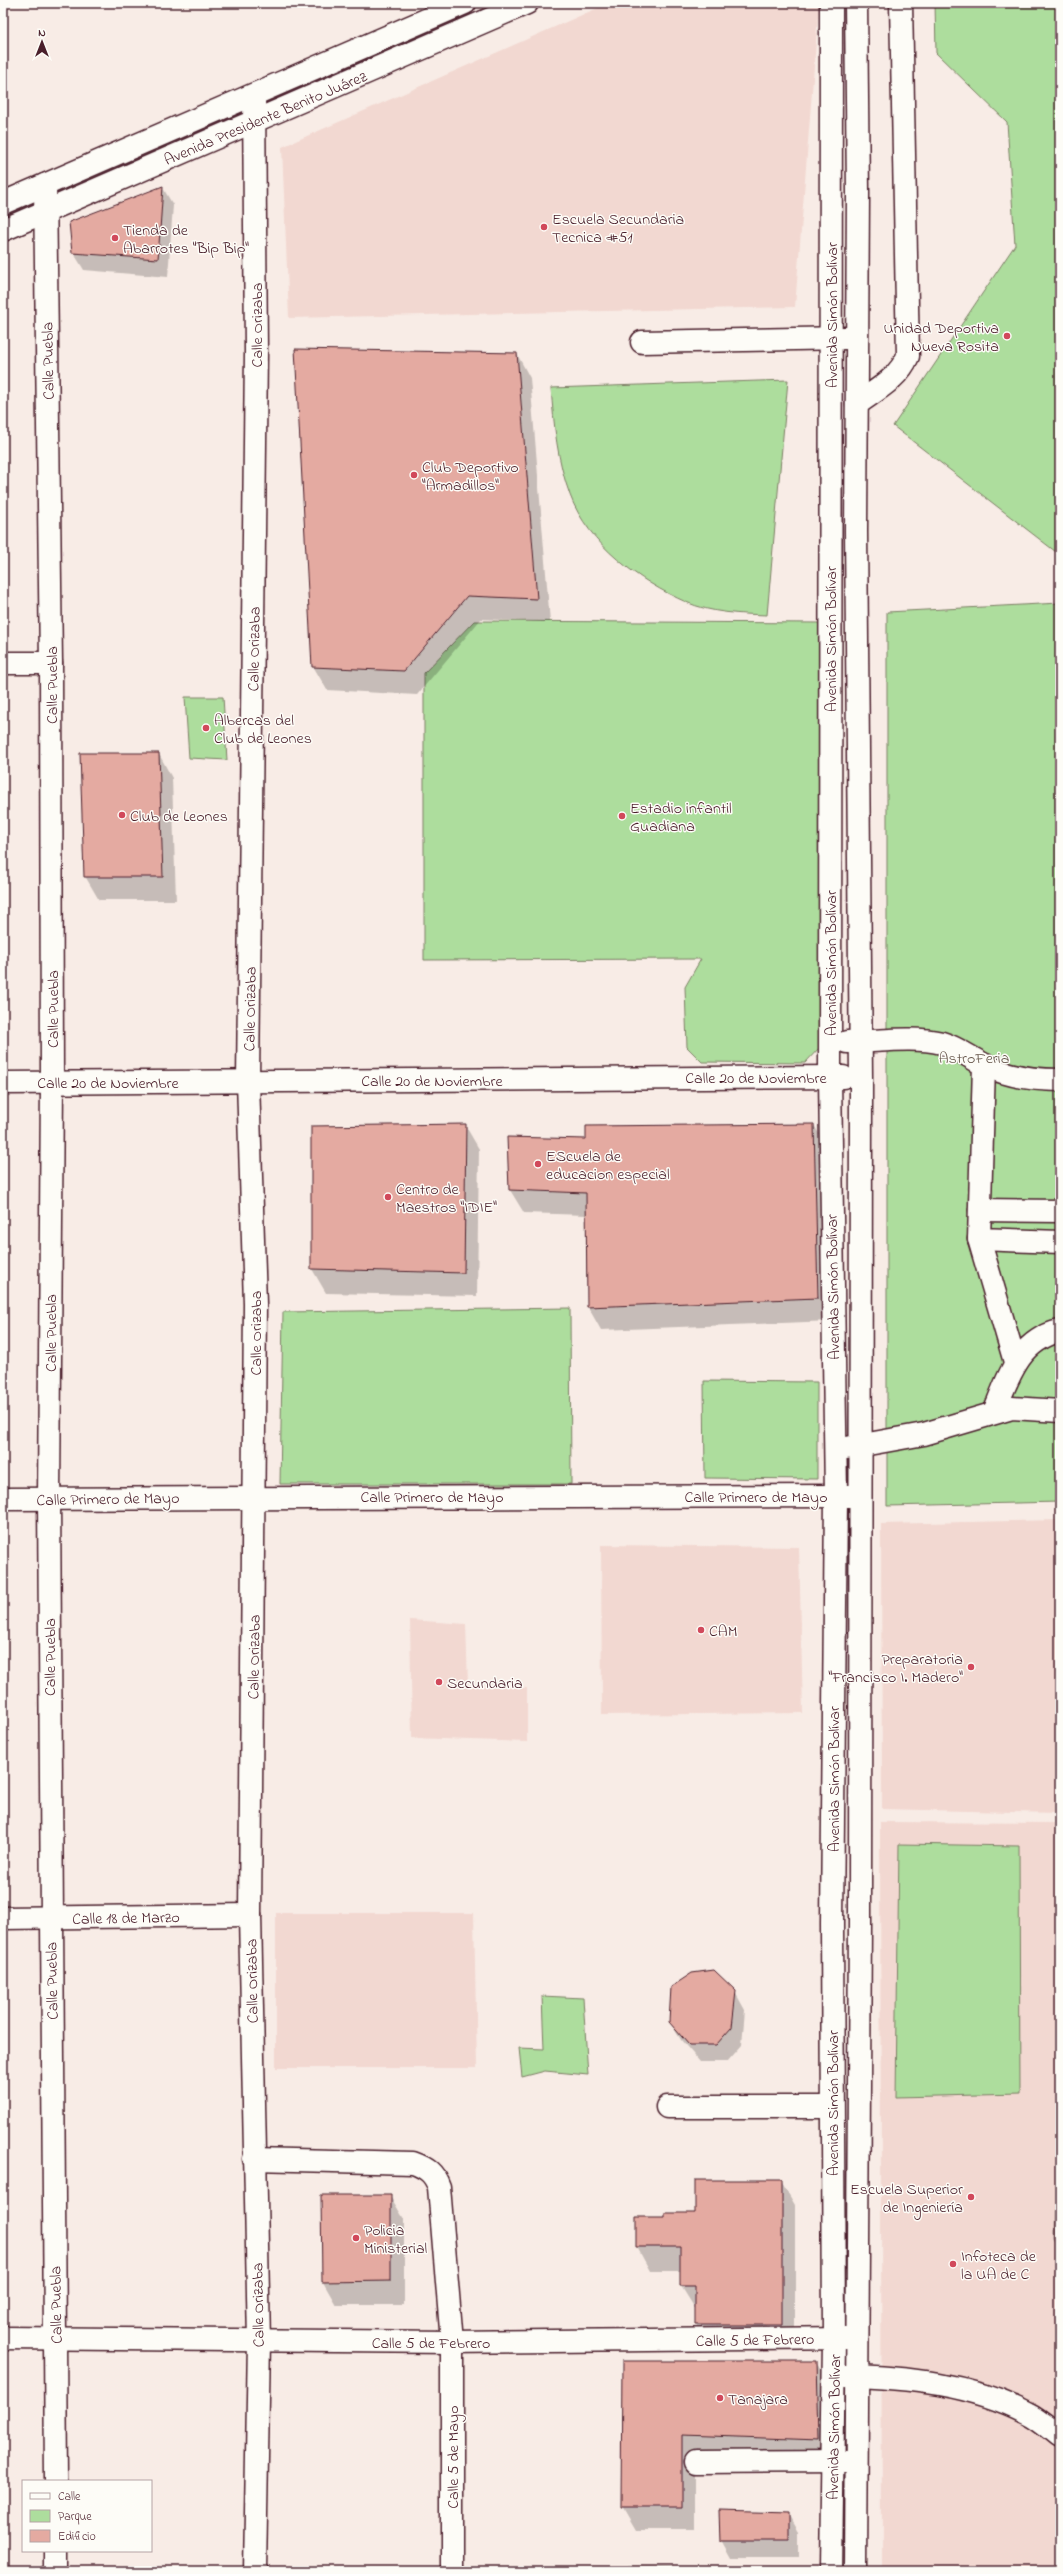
<svg xmlns="http://www.w3.org/2000/svg" width="1063" height="2574" font-family="'Indie Flower',sans-serif">
<style>
.built{fill:#f2d8d1}
.green{fill:#addd9d;stroke:#7c7e64}
.shadow{fill:#0003}
.building{fill:#e4aaa1;stroke:#4a1f2b}
.lines{fill:none;stroke-linecap:round;stroke-linejoin:round}
.minor-casing{stroke:#4a1f2b;stroke-width:25}
.major-casing{stroke:#4a1f2b;stroke-width:25}
.minor{stroke:#fdfcf7;stroke-width:22}
.major{stroke:#fdfcf7;stroke-width:22}
.poi-dot{fill:#d1495b;stroke:#fdfcf7;stroke-width:1.5}
.labels{text-anchor:middle;stroke-width:3;stroke-linejoin:round;paint-order:stroke}
.street-label{font-size:16px;fill:#4a1f2b;stroke:#fdfcf7}
.poi-label{font-size:16px;fill:#4a1f2b;stroke:#fdfcf7;text-anchor:start}
.park-label{font-size:16px;fill:#68584d;stroke:#fdfcf7}
</style>
<rect width="100%" height="100%" fill="#f8ece6"/>
<filter id="ink" filterUnits="userSpaceOnUse"><feTurbulence type="fractalNoise" baseFrequency=".025" numOctaves="2"/><feDisplacementMap in="SourceGraphic" scale="8" xChannelSelector="R" yChannelSelector="G"/><feConvolveMatrix kernelMatrix="1 2 1 2 8 2 1 2 1" color-interpolation-filters="sRGB"/></filter>
<g filter="url(#ink)">
<g class="built">
<polygon points="609,3 819,3 795,307 289,318 282,147"/>
<polygon points="1060,1520 1060,1813 882,1809 881,1524"/>
<polygon points="601,1545 799,1547 803,1713 602,1715"/>
<polygon points="410,1620 466,1624 468,1685 527,1688 527,1742 412,1738"/>
<polygon points="880,1822 1060,1823 1060,2571 882,2571"/>
<polygon points="276,1913 474,1913 477,2068 276,2068"/>
</g>
<g class="green">
<polygon points="935,3 1060,3 1060,555 893,426 1015,245 1007,122 936,53"/>
<path d="M788,380l-21,235c-27,-1 -56,-2 -81,-13 -46,-20 -98,-58 -116,-107 -13,-35 -16,-70 -19,-107z"/>
<polygon points="1060,603 1060,1502 887,1506 887,612"/>
<polygon points="474,621 821,623 821,1046 805,1063 702,1062 687,1047 685,987 701,959 424,960 424,673"/>
<polygon points="185,697 223,697 227,760 189,758"/>
<polygon points="570,1308 571,1484 280,1484 283,1312"/>
<polygon points="704,1381 817,1382 817,1479 705,1478"/>
<polygon points="899,1844 1019,1846 1020,2094 896,2097"/>
<polygon points="542,1996 583,1998 588,2075 545,2071 522,2077 519,2048 544,2049"/>
</g>
<g class="shadow">
<polygon points="163,188 173,205 168,277 84,270 73,252"/>
<polygon points="517,354 530,378 550,622 481,619 417,695 327,690 313,666"/>
<polygon points="159,754 172,778 176,900 99,900 85,876"/>
<polygon points="465,1125 479,1149 477,1296 326,1293 312,1269"/>
<polygon points="814,1125 827,1148 831,1321 601,1330 588,1307 587,1215 524,1213 510,1190"/>
<polygon points="735,1992 745,2010 742,2045 727,2062 700,2062 681,2040 670,2022"/>
<polygon points="781,2181 795,2205 795,2348 709,2348 696,2325 696,2310 681,2286 681,2271 650,2271 637,2247 637,2218 666,2218 696,2214"/>
<polygon points="390,2196 404,2219 404,2305 336,2305 323,2282"/>
<polygon points="1054,2204 1060,2204 1060,2251 1053,2239"/>
<polygon points="623,2362 816,2362 830,2386 832,2463 695,2459 695,2530 636,2530 622,2506"/>
<polygon points="788,2514 799,2532 799,2557 731,2557 721,2539"/>
<polygon points="622,2566 817,2571 622,2571"/>
</g>
<g class="building">
<polygon points="163,186 158,259 72,253 69,222"/>
<polygon points="295,349 517,353 537,599 467,596 404,671 312,667"/>
<polygon points="80,753 159,753 163,877 84,877"/>
<polygon points="466,1124 464,1273 311,1269 311,1126"/>
<polygon points="814,1124 818,1298 587,1307 586,1193 509,1190 507,1137 586,1139 586,1126"/>
<polygon points="714,1970 736,1991 732,2027 716,2045 689,2045 669,2022 671,1987 692,1973"/>
<polygon points="695,2180 782,2180 782,2325 695,2325 695,2286 680,2286 680,2247 636,2247 636,2217 665,2217 665,2213 695,2213"/>
<polygon points="321,2195 391,2195 391,2281 322,2282"/>
<polygon points="622,2361 817,2361 819,2440 682,2435 682,2507 621,2507"/>
<polygon points="719,2511 789,2513 789,2540 720,2540"/>
</g>
<g class="lines">
<defs>
<g id="minor">
<polyline points="831,3 830,1077 836,1496 832,1924 834,2339 831,2571"/>
<polyline points="856,3 858,193 856,531 861,1077 860,1923 856,2571"/>
<polyline points="254,95 256,352 248,1081 255,1304 250,1915 259,2341 255,2571"/>
<polyline points="45,185 51,663 52,1082 49,1499 56,2481"/>
<polyline points="642,342 846,338"/>
<path d="M857,404c19,-14 41,-25 51,-48l-7,-353"/>
<polyline points="3,663 51,663"/>
<path d="M847,1042c31,0 64,-6 95,1 17,5 28,15 43,22 24,12 49,15 75,15"/>
<polyline points="984,1065 979,1239 1060,1242"/>
<polyline points="3,1083 843,1077"/>
<polyline points="980,1210 1060,1211"/>
<polyline points="979,1239 1015,1362"/>
<path d="M994,1412c14,-34 25,-72 66,-81"/>
<polyline points="846,1448 924,1434 1012,1408 1060,1411"/>
<polyline points="3,1499 850,1496"/>
<polyline points="3,1918 250,1915"/>
<polyline points="667,2107 832,2107"/>
<path d="M254,2159l159,4c14,5 21,10 26,24l13,155v229"/>
<polyline points="3,2338 452,2342 848,2338"/>
<path d="M844,2376c63,1 128,8 184,37 11,5 22,15 32,23"/>
<polyline points="696,2462 846,2461"/>
<polyline points="56,2551 56,2571"/>
</g>
<g id="major">
<polyline points="3,203 465,3"/>
<polyline points="3,230 527,3"/>
</g>
</defs>
<use href="#minor" class="minor-casing"/>
<use href="#major" class="major-casing"/>
<use href="#minor" class="minor"/>
<use href="#major" class="major"/>
</g>
</g>
<g class="poi-dot">
<circle cx="544" cy="227" r="4"/>
<circle cx="115" cy="238" r="4"/>
<circle cx="1007" cy="336" r="4"/>
<circle cx="414" cy="475" r="4"/>
<circle cx="206" cy="728" r="4"/>
<circle cx="122" cy="815" r="4"/>
<circle cx="622" cy="816" r="4"/>
<circle cx="538" cy="1164" r="4"/>
<circle cx="388" cy="1197" r="4"/>
<circle cx="701" cy="1630" r="4"/>
<circle cx="971" cy="1667" r="4"/>
<circle cx="439" cy="1682" r="4"/>
<circle cx="971" cy="2197" r="4"/>
<circle cx="356" cy="2238" r="4"/>
<circle cx="953" cy="2264" r="4"/>
<circle cx="720" cy="2398" r="4"/>
</g>
<g class="labels">
<g class="street-label">
<text transform="translate(265 117) rotate(-23)" y="6">Avenida Presidente Benito Juárez</text>
<text transform="translate(831 315) rotate(-90)" y="6">Avenida Simón Bolívar</text>
<text transform="translate(256 325) rotate(-90)" y="6">Calle Orizaba</text>
<text transform="translate(47 361) rotate(-91)" y="6">Calle Puebla</text>
<text transform="translate(830 639) rotate(-90)" y="6">Avenida Simón Bolívar</text>
<text transform="translate(253 649) rotate(-89)" y="6">Calle Orizaba</text>
<text transform="translate(51 685) rotate(-90)" y="6">Calle Puebla</text>
<text transform="translate(830 963) rotate(-90)" y="6">Avenida Simón Bolívar</text>
<text transform="translate(52 1009) rotate(-90)" y="6">Calle Puebla</text>
<text transform="translate(249 1009) rotate(-89)" y="6">Calle Orizaba</text>
<text x="756" y="1083">Calle 20 de Noviembre</text>
<text x="432" y="1086">Calle 20 de Noviembre</text>
<text x="108" y="1088">Calle 20 de Noviembre</text>
<text transform="translate(832 1287) rotate(-91)" y="6">Avenida Simón Bolívar</text>
<text transform="translate(50 1333) rotate(-90)" y="6">Calle Puebla</text>
<text transform="translate(255 1333) rotate(-90)" y="6">Calle Orizaba</text>
<text x="432" y="1502">Calle Primero de Mayo</text>
<text x="756" y="1502">Calle Primero de Mayo</text>
<text transform="translate(108 1498) rotate(-1)" y="6">Calle Primero de Mayo</text>
<text transform="translate(49 1657) rotate(-90)" y="6">Calle Puebla</text>
<text transform="translate(253 1657) rotate(-89)" y="6">Calle Orizaba</text>
<text transform="translate(833 1779) rotate(-90)" y="6">Avenida Simón Bolívar</text>
<text transform="translate(126 1917) rotate(-1)" y="6">Calle 18 de Marzo</text>
<text transform="translate(51 1981) rotate(-91)" y="6">Calle Puebla</text>
<text transform="translate(251 1981) rotate(-91)" y="6">Calle Orizaba</text>
<text transform="translate(832 2103) rotate(-90)" y="6">Avenida Simón Bolívar</text>
<text transform="translate(55 2305) rotate(-91)" y="6">Calle Puebla</text>
<text transform="translate(257 2305) rotate(-91)" y="6">Calle Orizaba</text>
<text transform="translate(755 2339) rotate(-1)" y="6">Calle 5 de Febrero</text>
<text x="431" y="2348">Calle 5 de Febrero</text>
<text transform="translate(833 2427) rotate(-89)" y="6">Avenida Simón Bolívar</text>
<text transform="translate(452 2457) rotate(-90)" y="6">Calle 5 de Mayo</text>
</g>
<g class="poi-label">
<text x="552" y="224">Escuela Secundaria<tspan x="552" dy="18">Tecnica #51</tspan></text>
<text x="123" y="235">Tienda de<tspan x="123" dy="18">Abarrotes "Bip Bip"</tspan></text>
<text x="999" y="333" text-anchor="end">Unidad Deportiva<tspan x="999" dy="18">Nueva Rosita</tspan></text>
<text x="422" y="472">Club Deportivo<tspan x="422" dy="18">"Armadillos"</tspan></text>
<text x="214" y="725">Albercas del<tspan x="214" dy="18">Club de Leones</tspan></text>
<text x="630" y="813">Estadio infantil<tspan x="630" dy="18">Guadiana</tspan></text>
<text x="130" y="821">Club de Leones</text>
<text x="546" y="1161">EScuela de<tspan x="546" dy="18">educacion especial</tspan></text>
<text x="396" y="1194">Centro de<tspan x="396" dy="18">Maestros "IDIE"</tspan></text>
<text x="709" y="1636">CAM</text>
<text x="963" y="1664" text-anchor="end">Preparatoria<tspan x="963" dy="18">"Francisco I. Madero"</tspan></text>
<text x="447" y="1688">Secundaria</text>
<text x="963" y="2194" text-anchor="end">Escuela Superior<tspan x="963" dy="18">de Ingeniería</tspan></text>
<text x="364" y="2235">Policia<tspan x="364" dy="18">Ministerial</tspan></text>
<text x="961" y="2261">Infoteca de<tspan x="961" dy="18">la UA de C</tspan></text>
<text x="728" y="2404">Tanajara</text>
</g>
<g class="park-label">
<text x="974" y="1063">AstroFeria</text>
</g>
</g>
<rect width="1063" height="2574" fill="none" stroke="#fdfcf7" stroke-width="16"/>
<rect x="8" y="8" width="1047" height="2558" fill="none" stroke="#4a1f2b" stroke-width="1.5" filter="url(#ink)"/>
<rect x="22" y="2480" width="130" height="72" fill="#fdfcf7" stroke="#b5a4a5"/>
<rect x="30" y="2493" width="20" height="6" fill="#fdfcf7" stroke="#b5a4a5"/>
<text x="58" y="2500" font-size="12" fill="#4a1f2b">Calle</text>
<rect x="30" y="2510" width="20" height="12" fill="#addd9d" stroke="#b5a4a5"/>
<text x="58" y="2520" font-size="12" fill="#4a1f2b">Parque</text>
<rect x="30" y="2530" width="20" height="12" fill="#e4aaa1" stroke="#b5a4a5"/>
<text x="58" y="2540" font-size="12" fill="#4a1f2b">Edificio</text>
<g transform="translate(42 42)" stroke="#fdfcf7" stroke-width="3" paint-order="stroke">
<path d="M0-3L7 15L0 10L-7 15Z" fill="#4a1f2b"/>
<text y="-6" font-size="11" font-weight="bold" text-anchor="middle" fill="#4a1f2b">N</text>
</g>
</svg>
